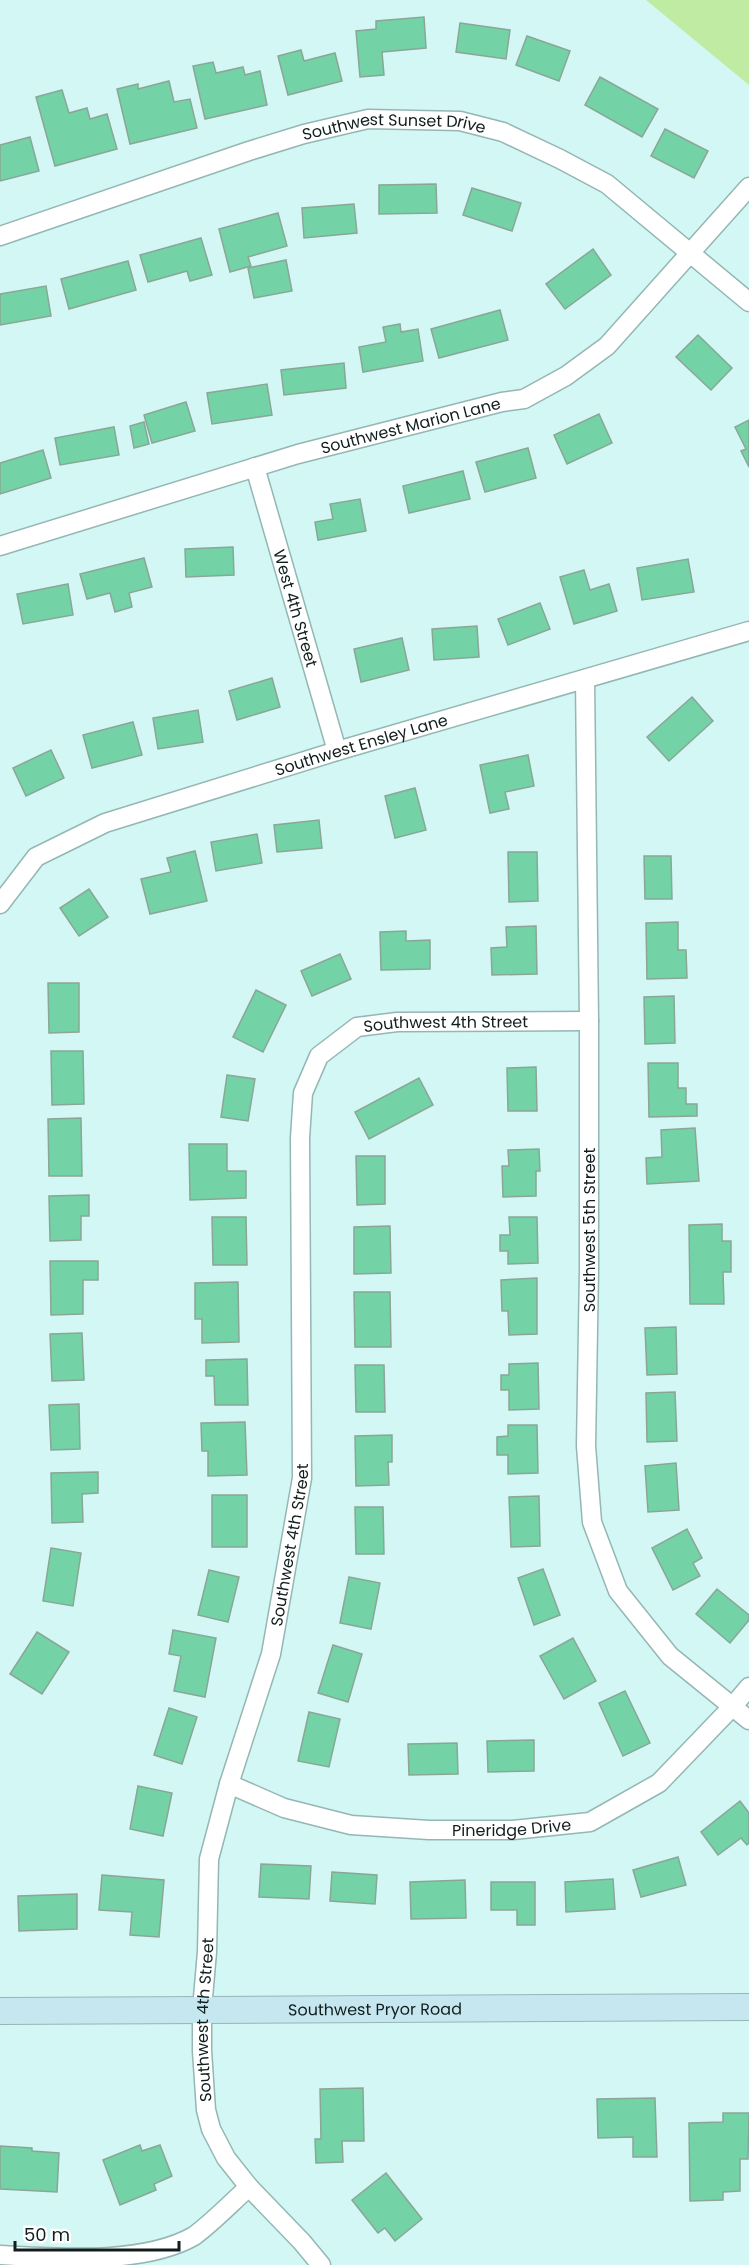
<svg xmlns="http://www.w3.org/2000/svg" width="749" height="2265" font-family="Poppins,sans-serif">
<style>
.green{fill:#bfeca2}
.building{fill:#73d3a7;stroke:#8aa697;stroke-width:1.5}
.lines{fill:none;stroke-linecap:round;stroke-linejoin:round}
.minor-casing{stroke:#94b7b4;stroke-width:21}
.secondary-casing{stroke:#94b7b4;stroke-width:28}
.minor{stroke:#fff;stroke-width:18}
.secondary{stroke:#c6e7f0;stroke-width:26}
.labels{text-anchor:middle;stroke-width:4.5;stroke-linejoin:round;paint-order:stroke}
.street-label{font-size:16px;fill:#111e1d;stroke:#fff}
</style>
<rect width="100%" height="100%" fill="#d3f7f5"/>
<polygon class="green" points="646,0 749,0 749,85"/>
<g class="building">
<polygon points="424,17 426,48 382,52 384,75 360,77 356,31 376,29 376,21"/>
<polygon points="460,23 510,30 506,59 456,52"/>
<polygon points="527,36 570,51 559,81 516,65"/>
<polygon points="301,50 304,61 335,53 342,81 288,95 278,56"/>
<polygon points="213,62 216,73 243,67 245,75 260,71 267,105 205,119 193,66"/>
<polygon points="600,77 658,109 642,137 585,105"/>
<polygon points="169,81 174,102 190,99 197,128 130,144 117,89 138,84 138,89"/>
<polygon points="62,90 69,113 87,108 90,119 107,114 117,149 55,166 36,97"/>
<polygon points="665,129 708,151 694,178 651,156"/>
<polygon points="30,137 39,171 0,181 0,145"/>
<polygon points="436,184 437,213 379,214 379,185"/>
<polygon points="472,188 521,203 512,231 463,215"/>
<polygon points="354,204 357,233 304,238 302,208"/>
<polygon points="278,213 287,246 248,257 251,266 230,272 219,229"/>
<polygon points="201,238 212,275 190,281 187,271 148,282 140,255"/>
<polygon points="593,249 611,275 565,309 546,284"/>
<polygon points="286,260 292,291 254,298 248,268"/>
<polygon points="128,261 136,290 69,309 61,279"/>
<polygon points="46,286 51,316 0,325 0,294"/>
<polygon points="500,310 508,340 439,358 431,329"/>
<polygon points="400,324 401,332 418,329 423,361 363,372 359,347 386,342 383,327"/>
<polygon points="698,335 732,368 711,390 676,357"/>
<polygon points="344,363 346,388 284,395 281,370"/>
<polygon points="267,384 272,415 212,424 207,393"/>
<polygon points="186,402 195,431 152,443 144,415"/>
<polygon points="599,414 612,443 567,464 554,435"/>
<polygon points="749,420 749,467 741,451 746,449 735,427"/>
<polygon points="144,422 149,444 134,448 130,426"/>
<polygon points="114,427 119,455 60,465 55,438"/>
<polygon points="528,448 536,478 485,492 476,462"/>
<polygon points="43,450 51,478 0,494 0,463"/>
<polygon points="463,471 470,499 409,513 403,486"/>
<polygon points="360,499 366,531 318,540 315,522 333,519 330,504"/>
<polygon points="233,547 234,575 186,577 185,549"/>
<polygon points="144,558 152,587 129,593 132,607 115,612 110,593 87,599 80,574"/>
<polygon points="688,559 694,592 642,600 637,568"/>
<polygon points="584,570 590,590 609,584 617,611 574,624 560,577"/>
<polygon points="68,584 73,615 23,624 17,594"/>
<polygon points="540,603 550,629 508,645 498,619"/>
<polygon points="477,626 479,657 434,660 432,629"/>
<polygon points="402,638 409,670 361,682 354,649"/>
<polygon points="272,678 280,707 237,720 229,691"/>
<polygon points="692,697 713,721 669,761 647,737"/>
<polygon points="198,710 203,742 158,749 153,718"/>
<polygon points="133,722 142,755 92,768 83,735"/>
<polygon points="51,750 64,778 26,796 13,768"/>
<polygon points="528,755 534,786 505,792 509,809 490,813 480,765"/>
<polygon points="415,788 426,830 395,838 385,796"/>
<polygon points="319,820 322,848 277,852 274,825"/>
<polygon points="257,834 262,863 216,871 211,842"/>
<polygon points="195,851 207,901 150,914 141,879 171,872 167,858"/>
<polygon points="508,852 537,852 538,901 509,902"/>
<polygon points="644,856 671,856 672,899 645,899"/>
<polygon points="89,889 108,917 79,936 60,908"/>
<polygon points="678,922 678,950 686,950 687,978 647,979 646,923"/>
<polygon points="536,926 537,974 492,975 491,948 507,947 506,927"/>
<polygon points="406,931 406,941 430,940 430,969 381,970 380,932"/>
<polygon points="340,954 351,979 312,996 301,971"/>
<polygon points="48,983 79,983 79,1032 49,1033"/>
<polygon points="256,990 286,1005 263,1052 233,1037"/>
<polygon points="674,996 675,1043 645,1044 644,997"/>
<polygon points="51,1051 83,1051 84,1104 52,1105"/>
<polygon points="648,1063 678,1063 678,1088 686,1088 686,1104 697,1104 697,1116 649,1117"/>
<polygon points="536,1067 537,1111 508,1111 507,1068"/>
<polygon points="227,1075 255,1079 248,1121 221,1117"/>
<polygon points="419,1078 433,1105 369,1139 355,1112"/>
<polygon points="81,1118 82,1176 49,1176 48,1119"/>
<polygon points="695,1128 699,1181 647,1184 646,1158 662,1157 661,1130"/>
<polygon points="189,1144 227,1144 227,1171 246,1171 246,1198 190,1200"/>
<polygon points="539,1149 540,1171 536,1171 536,1196 503,1197 502,1166 509,1166 508,1150"/>
<polygon points="356,1156 385,1156 385,1204 357,1205"/>
<polygon points="89,1195 89,1216 81,1216 81,1240 50,1241 49,1196"/>
<polygon points="212,1217 246,1217 247,1265 213,1265"/>
<polygon points="509,1217 537,1217 538,1263 508,1264 508,1251 500,1251 500,1235 510,1235"/>
<polygon points="722,1224 722,1241 731,1241 731,1272 723,1272 724,1304 690,1304 689,1225"/>
<polygon points="390,1226 391,1273 354,1274 354,1227"/>
<polygon points="50,1261 98,1261 98,1280 83,1280 83,1314 51,1315"/>
<polygon points="537,1278 537,1334 509,1335 508,1311 502,1311 501,1280"/>
<polygon points="238,1282 239,1342 202,1343 202,1319 195,1319 195,1283"/>
<polygon points="354,1292 390,1292 391,1347 355,1347"/>
<polygon points="676,1327 677,1374 647,1375 645,1328"/>
<polygon points="82,1333 84,1380 52,1381 50,1334"/>
<polygon points="247,1359 248,1405 215,1405 214,1376 206,1376 206,1360"/>
<polygon points="538,1363 539,1409 509,1410 509,1390 501,1390 501,1375 509,1375 509,1364"/>
<polygon points="355,1365 384,1365 385,1412 356,1412"/>
<polygon points="675,1392 677,1441 647,1442 646,1393"/>
<polygon points="79,1404 80,1449 51,1450 49,1405"/>
<polygon points="245,1422 247,1475 208,1476 208,1451 202,1451 201,1423"/>
<polygon points="508,1425 537,1425 538,1473 508,1474 508,1455 497,1455 497,1437 508,1436"/>
<polygon points="392,1435 392,1462 388,1462 389,1485 356,1486 355,1436"/>
<polygon points="676,1463 679,1510 648,1512 645,1466"/>
<polygon points="98,1472 98,1493 82,1494 83,1522 52,1523 51,1473"/>
<rect x="212" y="1495" width="35" height="52"/>
<polygon points="539,1496 540,1546 511,1547 509,1497"/>
<polygon points="355,1507 383,1507 384,1554 356,1554"/>
<polygon points="687,1529 702,1558 693,1563 700,1576 673,1590 652,1548"/>
<polygon points="51,1548 81,1553 73,1606 43,1601"/>
<polygon points="543,1569 560,1615 534,1625 518,1578"/>
<polygon points="209,1570 239,1577 228,1622 198,1615"/>
<polygon points="349,1577 380,1583 371,1629 340,1623"/>
<polygon points="717,1589 749,1615 749,1620 730,1643 696,1614"/>
<polygon points="173,1630 216,1638 205,1697 174,1691 181,1656 169,1654"/>
<polygon points="37,1632 69,1652 42,1694 10,1674"/>
<polygon points="573,1638 596,1681 564,1699 540,1656"/>
<polygon points="333,1645 362,1654 348,1702 318,1693"/>
<polygon points="625,1691 650,1743 623,1756 599,1703"/>
<polygon points="169,1708 197,1717 182,1764 154,1755"/>
<polygon points="309,1712 340,1719 329,1767 298,1761"/>
<polygon points="534,1740 534,1771 488,1772 487,1741"/>
<polygon points="457,1743 458,1774 409,1775 408,1744"/>
<polygon points="138,1786 172,1793 163,1836 130,1829"/>
<polygon points="740,1801 749,1813 749,1843 747,1845 741,1838 718,1855 701,1832"/>
<polygon points="678,1857 686,1885 641,1897 633,1870"/>
<polygon points="261,1864 311,1866 309,1899 259,1897"/>
<polygon points="332,1872 377,1875 375,1904 330,1901"/>
<polygon points="102,1875 164,1880 159,1937 130,1935 132,1912 99,1910"/>
<polygon points="613,1879 615,1909 566,1912 565,1882"/>
<polygon points="465,1880 466,1918 411,1919 410,1882"/>
<polygon points="491,1882 535,1882 535,1925 517,1925 517,1910 491,1910"/>
<polygon points="77,1894 77,1929 19,1931 18,1896"/>
<polygon points="363,2088 364,2141 342,2141 343,2162 316,2163 315,2139 321,2139 320,2089"/>
<polygon points="655,2098 657,2157 633,2157 633,2137 598,2138 597,2099"/>
<polygon points="723,2113 749,2113 748,2159 740,2159 740,2191 723,2192 723,2200 690,2201 689,2123 723,2122"/>
<polygon points="140,2145 142,2151 160,2145 172,2176 154,2184 156,2190 120,2205 103,2160"/>
<polygon points="0,2146 32,2148 32,2151 59,2153 57,2192 0,2189"/>
<polygon points="386,2173 422,2219 395,2241 385,2228 378,2233 352,2200"/>
</g>
<g class="lines">
<defs>
<g id="minor">
<path id="s1" d="M0,236l249,-85 55,-17 64,-15 92,2 43,11 57,27 47,25 142,118"/>
<path id="s2" d="M255,467l82,284"/>
<path id="s3" d="M0,546l298,-92 204,-52 22,-3 42,-23 41,-30 142,-159"/>
<polyline points="585,679 589,1021 589,1269 586,1446 592,1522 618,1591 670,1656 749,1720"/>
<path id="s4" d="M0,904l36,-47 69,-34 232,-72 412,-120"/>
<path id="s5" d="M229,1784l55,24 67,17 78,5h84l77,-8 69,-39 73,-76 17,-20"/>
<path d="M0,2255c59,3 143,10 194,-19 19,-14 37,-33 55,-49"/>
<path id="s6" d="M321,2265l-19,-23 -53,-55 -23,-29 -15,-29 -5,-19 -4,-59v-42l5,-57 2,-93 20,-75 42,-130 31,-176 -2,-340 3,-45 16,-37 38,-29 40,-5 192,-1"/>
</g>
<g id="secondary">
<path id="s7" d="M0,2011l749,-4"/>
</g>
</defs>
<use href="#minor" class="minor-casing"/>
<use href="#secondary" class="secondary-casing"/>
<use href="#minor" class="minor"/>
<use href="#secondary" class="secondary"/>
</g>
<g class="labels">
<g class="street-label">
<text dy="6" stroke="none"><textPath href="#s1" startOffset="412">Southwest Sunset Drive</textPath></text>
<text dy="6" stroke="none"><textPath href="#s3" startOffset="428">Southwest Marion Lane</textPath></text>
<text dy="6" stroke="none"><textPath href="#s2" startOffset="147">West 4th Street</textPath></text>
<text dy="6" stroke="none"><textPath href="#s4" startOffset="404">Southwest Ensley Lane</textPath></text>
<text dy="6" stroke="none"><textPath href="#s6" startOffset="1402">Southwest 4th Street</textPath></text>
<text transform="translate(589 1230) rotate(-90)" y="6">Southwest 5th Street</text>
<text dy="6" stroke="none"><textPath href="#s6" startOffset="772">Southwest 4th Street</textPath></text>
<text dy="6" stroke="none"><textPath href="#s5" startOffset="290">Pineridge Drive</textPath></text>
<text dy="6" stroke="none"><textPath href="#s7" startOffset="375">Southwest Pryor Road</textPath></text>
<text dy="6" stroke="none"><textPath href="#s6" startOffset="286">Southwest 4th Street</textPath></text>
</g>
</g>
<path d="M15 2241v9h164v-9" fill="none" stroke="#111e1d" stroke-width="3"/>
<text x="24" y="2241" font-size="18" fill="#111e1d" stroke="#ffffff" stroke-width="4.5" paint-order="stroke">50 m</text>
</svg>
